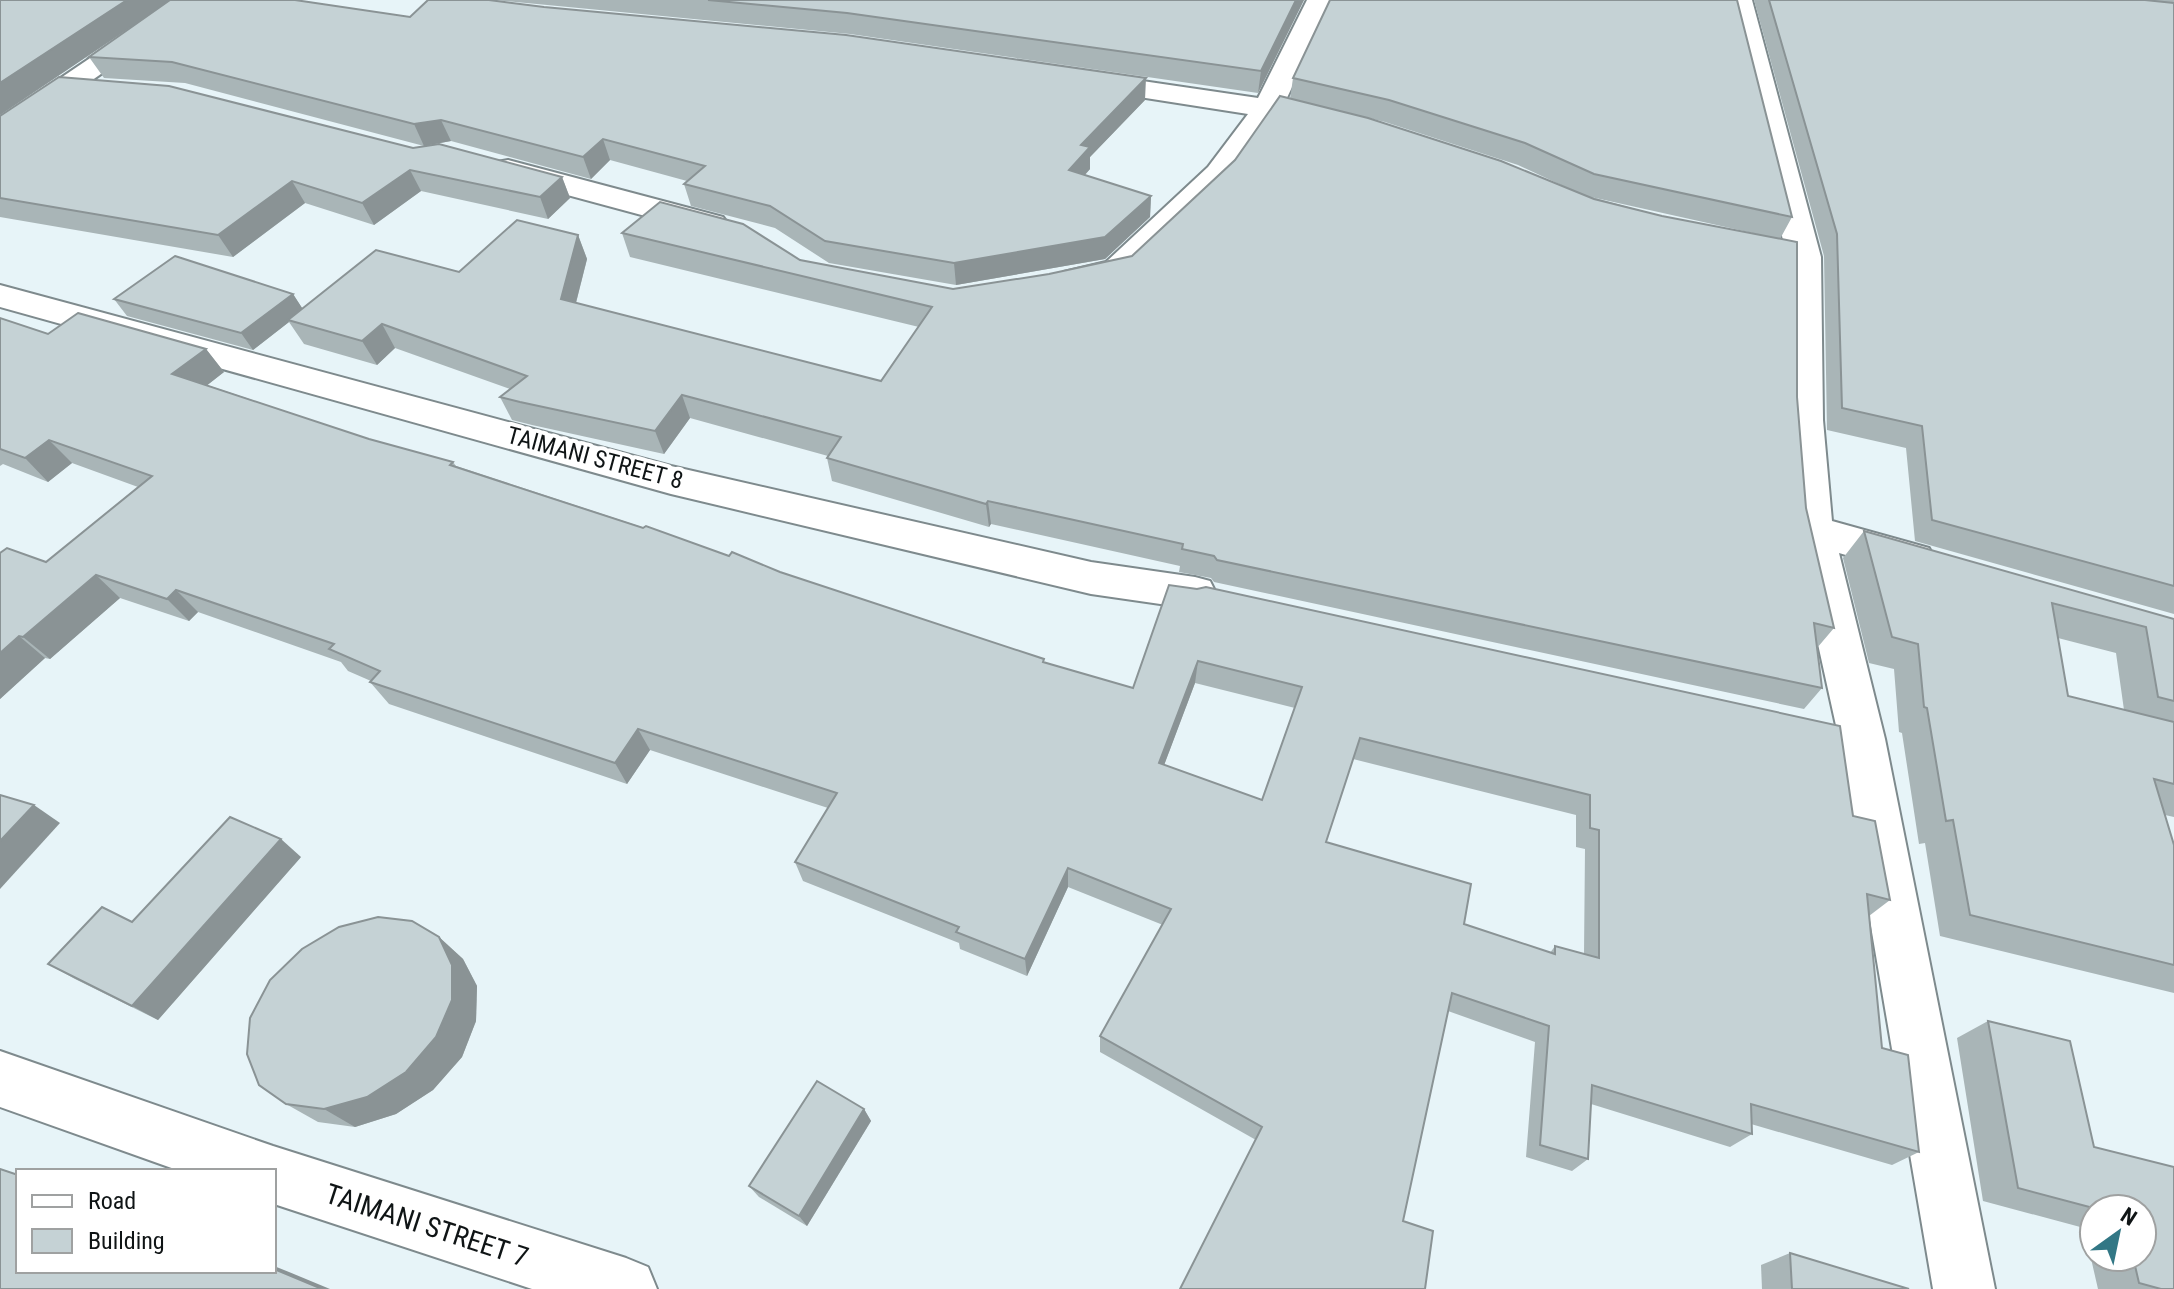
<svg xmlns="http://www.w3.org/2000/svg" width="2174" height="1289" font-family="'Roboto Condensed',sans-serif">
<style>
.lines{fill:none;stroke-linecap:round;stroke-linejoin:round}
.street-casing{stroke:#7e8a8d;stroke-width:4}
.street{fill:#fff;fill-rule:evenodd}
.wall{fill:#a9b5b7;fill-rule:evenodd}
.shaded-wall{fill:#8a9395}
.building{fill:#c5d2d5;stroke:#8a9395;stroke-width:2;fill-rule:evenodd}
.labels{text-anchor:middle;stroke-width:8;stroke-linejoin:round;paint-order:stroke}
.street-label{font-size:24px;fill:#0f1415;stroke:#fff}
.near-street-label{font-size:28px;fill:#0f1415;stroke:#fff}
</style>
<rect width="100%" height="100%" fill="#e7f4f8"/>
<g class="lines">
<defs>
<g id="street">
<polygon points="176,0 206,0 10,138 0,141 0,119"/>
<polygon points="1307,0 1333,0 1285,102 1303,106 1308,112 1303,118 1293,121 1275,118 1230,181 1129,277 1076,289 1064,286 1059,279 1064,272 1106,262 1208,167 1248,114 1088,89 1078,87 1074,81 1078,75 1088,73 1258,98"/>
<polygon points="1726,0 1752,0 1821,257 1823,420 1832,521 1929,548 1935,559 1929,570 1914,575 1839,553 1885,739 1995,1289 1933,1289 1839,739 1793,531 1785,420 1787,257"/>
<polygon points="508,160 723,217 728,224 723,231 712,234 497,176 493,169 497,162"/>
<polygon points="0,285 671,466 1091,562 1195,577 1210,581 1216,593 1210,605 1195,609 1091,594 671,494 0,307"/>
<polygon points="0,1051 273,1146 626,1258 648,1267 657,1289 532,1289 274,1204 274,1171 180,1171 0,1107"/>
</g>
</defs>
<use href="#street" class="street-casing"/>
<use href="#street" class="street"/>
</g>
<g class="wall">
<polygon points="0,0 410,17 1145,100 1090,157 1090,169 1085,175 1151,196 1150,217 1105,259 956,285 829,263 775,228 691,206 684,184 687,181 610,160 591,179 451,141 424,146 185,83 104,78 89,57 159,8 0,115"/>
<polygon points="494,0 1304,0 1258,93 850,34"/>
<path d="M1330,0l462,217 -12,22 17,158 9,111 28,120 -17,20 5,40 -18,21 -590,-127 -3,-4 -32,-6 1,-6 -189,-42 -2,3 -157,-46 -5,-23 1,-2 -138,-38 -26,36 -132,-29 -20,-5 -12,-23 10,-8 -115,-41 -18,17 -73,-21 -15,-22 -36,28 -126,-34 -13,-17 179,-5 9,14 157,-36 119,-37 9,24 -11,44 305,78 38,-54 -289,-70 -8,-24 178,27 153,29 96,-15 83,-18 103,-96 55,-61 3,-21zM1369,118l16,4 133,43 54,25zM1591,197l175,39 -104,-20z"/>
<polygon points="1754,0 2174,0 2174,614 1915,541 1906,448 1827,430 1824,256"/>
<polygon points="0,116 413,148 562,177 570,198 548,219 421,191 374,225 305,203 233,257 0,217"/>
<path d="M0,318l48,16 158,15 18,23 -17,13 162,54 84,23 3,4 588,193v3l89,26 36,-103 684,231 37,84 -21,16 13,132 37,104 -27,13 -141,-41 1,10 -22,13 -139,-43 -3,55 -16,12 -46,-14 9,-115 -87,-31 -45,210 22,68 -169,-149 -156,-88v-16l63,-111 -95,-38 -41,89 -67,-27 -1,-6 -156,-62 -8,-19 33,-54 -178,-58 -23,34 -238,-80 -19,-22 1,-1 -23,-10 -7,-9 -143,-50 -9,9 -69,-23 -70,61 -5,-1 -45,41v-146l46,9 92,-75 -66,-24 -24,19 -45,-18 -3,2zM1195,683l100,25 -33,92 -98,-35zM1353,759l223,56v32l9,2 -1,105 -29,-8 -5,7 -86,-29 -138,-82z"/>
<path d="M1864,531l310,88v198l-9,-2 9,30v148l-234,-57 -15,-93 -6,1 -17,-111 -3,-1 -5,-63 -25,-6 -26,-105zM2058,638l58,15 8,57 -56,-14z"/>
<polygon points="301,857 158,1020 75,979 48,964"/>
<polygon points="439,937 463,959 477,986 476,1021 462,1057 433,1090 396,1114 355,1127 318,1122 286,1104"/>
<path d="M1988,1021l82,20 24,106 80,20v122h-76l-14,-61 -101,-27 -26,-163zM2094,1209h48v48h-48z"/>
<polygon points="864,1109 871,1121 807,1226 759,1197 749,1186"/>
<polygon points="1790,1253 1909,1289 1762,1289 1761,1265"/>
</g>
<g class="shaded-wall">
<polygon points="127,0 171,0 0,115 0,83"/>
<polygon points="1296,0 1304,0 1258,93 1261,71"/>
<polygon points="1146,78 1145,100 1090,157 1090,169 1070,191 1069,170 1081,145"/>
<polygon points="441,120 451,141 424,146 414,124"/>
<polygon points="603,139 610,160 591,179 583,157"/>
<polygon points="410,170 421,191 374,225 362,203"/>
<polygon points="562,177 570,198 548,219 540,197"/>
<polygon points="292,181 305,203 233,257 218,235"/>
<polygon points="1151,196 1150,217 1105,259 956,285 954,263"/>
<polygon points="578,235 587,259 571,322 561,299"/>
<polygon points="293,294 304,311 288,320 289,322 253,350 241,333"/>
<polygon points="382,324 395,348 377,365 362,341"/>
<polygon points="206,349 224,372 191,398 172,374"/>
<polygon points="682,395 690,418 664,454 655,431"/>
<polygon points="49,440 72,463 48,482 25,458"/>
<polygon points="988,501 991,524 989,527 986,504"/>
<polygon points="96,575 120,598 50,659 23,637"/>
<polygon points="176,590 198,612 189,621 167,599"/>
<polygon points="19,636 45,658 0,699 0,653"/>
<polygon points="1198,661 1195,683 1157,784 1159,763"/>
<polygon points="638,729 650,750 627,784 615,763"/>
<polygon points="34,805 60,823 0,889 0,841"/>
<polygon points="281,839 301,857 158,1020 132,1006"/>
<polygon points="1068,868 1068,887 1027,976 1025,959"/>
<polygon points="439,937 463,959 477,986 476,1021 462,1057 433,1090 396,1114 355,1127 324,1109"/>
<polygon points="864,1109 871,1121 807,1226 799,1216"/>
<polygon points="274,1266 289,1272 330,1289 322,1289 274,1269"/>
</g>
<g class="building">
<polygon points="0,0 127,0 0,83"/>
<polygon points="170,0 295,0 410,17 428,0 489,0 544,7 846,35 1146,78 1081,145 1090,147 1069,170 1151,196 1105,237 954,263 825,241 770,206 684,184 705,166 603,139 583,157 441,120 414,124 172,62 89,57"/>
<polygon points="708,0 1296,0 1261,71 847,13"/>
<polygon points="1330,0 1737,0 1792,217 1594,174 1525,143 1389,100 1293,78"/>
<polygon points="1769,0 2145,0 2174,3 2174,586 1932,520 1922,426 1842,408 1837,234"/>
<polygon points="59,77 169,86 413,148 439,144 562,177 540,197 410,170 362,203 292,181 218,235 0,198 0,116"/>
<polygon points="1280,96 1368,118 1501,161 1594,199 1662,216 1797,242 1797,397 1806,508 1834,628 1814,623 1822,688 1217,560 1214,556 1182,549 1183,544 988,501 986,504 827,458 841,437 682,395 655,431 520,402 500,397 527,376 382,324 362,341 288,320 376,250 459,272 517,220 578,235 561,299 881,381 932,307 622,233 660,202 743,224 800,260 953,289 1049,274 1132,256 1235,160"/>
<polygon points="175,256 293,294 241,333 114,299"/>
<path d="M78,313l128,36 -34,25 197,65 84,23 -3,3 193,63 3,-2 83,30 3,-4 48,20 264,87 -1,3 90,26 36,-103 28,4 9,-2 634,139 13,90 22,5 15,79 -23,-6 15,154 26,7 11,97 -168,-48 1,30 -160,-49 -4,74 -48,-14 9,-119 -97,-33 -49,228 30,10 -8,58h-245l82,-162 -162,-91 71,-127 -103,-41 -43,91 -69,-27 3,-5 -164,-65 42,-69 -199,-64 -23,34 -245,-81 10,-11 -51,-22 5,-5 -158,-54 -9,9 -71,-24 -73,62 -4,-1 -19,17v-100l7,-5 39,14 106,-86 -103,-36 -24,18 -25,-9v-131l48,16zM1198,661l104,26 -40,113 -103,-37zM1360,738l230,57v33l9,2v128l-44,-12v8l-91,-30 7,-40 -145,-42z"/>
<polygon points="1864,531 2174,619 2174,701 2158,697 2146,627 2052,603 2068,696 2174,722 2174,784 2154,779 2174,845 2174,965 1970,915 1953,820 1946,821 1927,708 1924,707 1918,644 1892,637"/>
<polygon points="0,795 34,805 0,841"/>
<polygon points="230,817 281,839 132,1006 48,964 102,907 132,922"/>
<polygon points="378,917 412,921 439,937 452,965 452,1000 436,1037 406,1072 367,1097 324,1109 286,1104 259,1085 247,1054 250,1018 270,980 302,949 339,927"/>
<polygon points="1988,1021 2070,1041 2094,1147 2174,1167 2174,1289 2161,1289 2139,1283 2133,1257 2142,1257 2142,1209 2097,1209 2018,1188"/>
<polygon points="817,1081 864,1109 799,1216 749,1186"/>
<polygon points="0,1169 18,1175 18,1271 274,1271 274,1269 322,1289 0,1289"/>
<polygon points="1790,1253 1909,1289 1792,1289"/>
</g>
<g class="labels">
<g class="street-label">
<text transform="translate(595 458) rotate(15)" y="8">TAIMANI STREET 8</text>
</g>
<g class="near-street-label">
<text transform="translate(427 1225) rotate(18)" y="10">TAIMANI STREET 7</text>
</g>
</g>
<rect x="16" y="1169" width="260" height="104" fill="#ffffff" stroke="#9fa1a1" stroke-width="2"/>
<rect x="32" y="1195" width="40" height="12" fill="#ffffff" stroke="#9fa1a1" stroke-width="2"/>
<text x="88" y="1209" font-size="24" fill="#0f1415">Road</text>
<rect x="32" y="1229" width="40" height="24" fill="#c5d2d5" stroke="#9fa1a1" stroke-width="2"/>
<text x="88" y="1249" font-size="24" fill="#0f1415">Building</text>
<g transform="translate(2118 1233) rotate(33)"><circle r="38" fill="#ffffff" stroke="#9fa1a1" stroke-width="2"/>
<path d="M0-6L14 30L0 20L-14 30Z" fill="#327785"/>
<text y="-12" font-size="22" font-weight="bold" text-anchor="middle" fill="#0f1415">N</text>
</g>
</svg>
